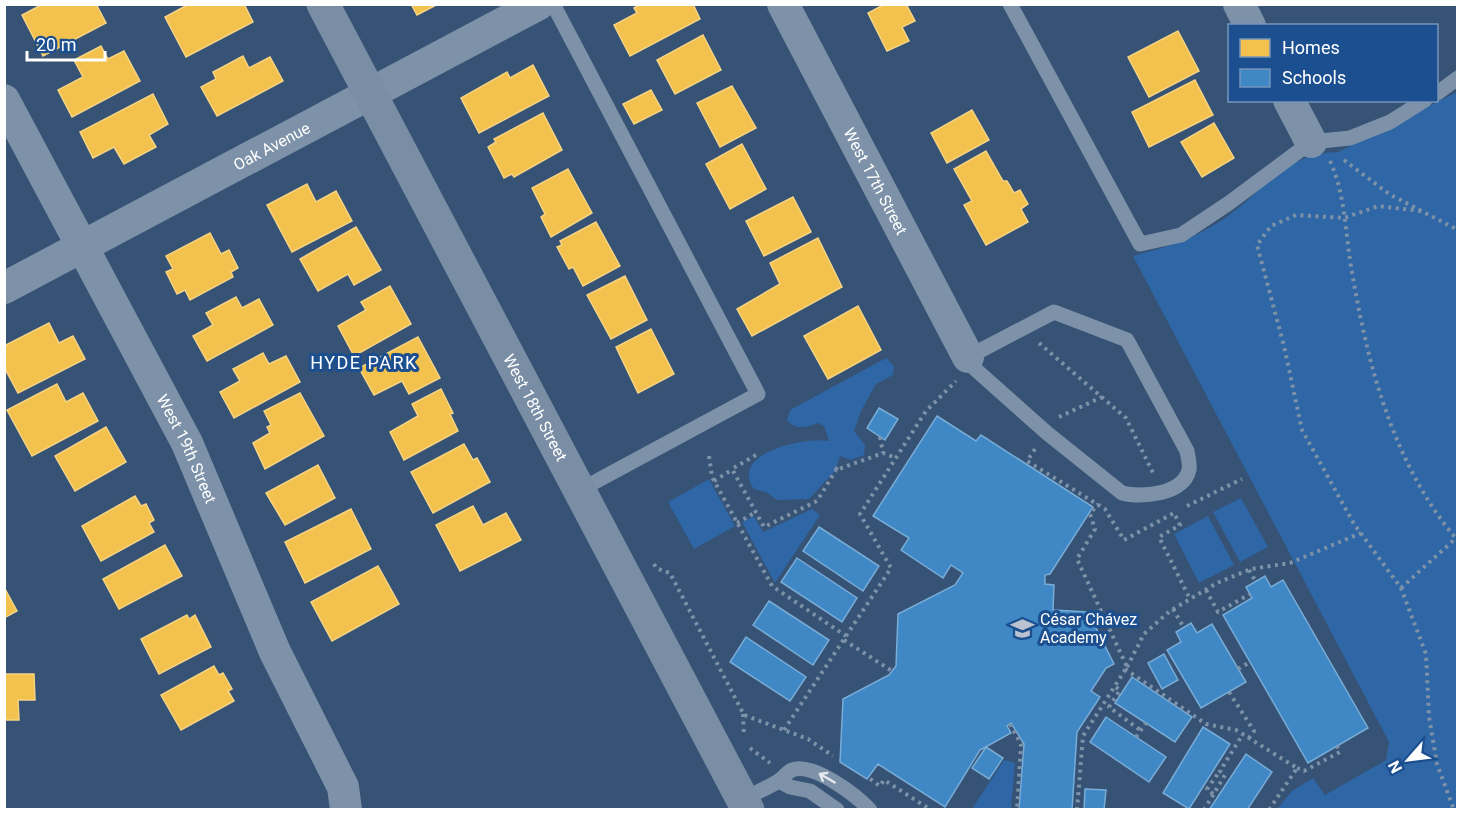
<svg xmlns="http://www.w3.org/2000/svg" width="1462" height="814" font-family="Roboto,sans-serif">
<style>
.green{fill:#2f66a5}
.homes{fill:#f2c14e;stroke:#f6d483;stroke-width:1.5}
.schools{fill:#3f88c5;stroke:#79acd6;stroke-width:1.5}
.lines{fill:none;stroke-linecap:round;stroke-linejoin:round}
.path{stroke:#7d92a8;stroke-width:4;stroke-dasharray:3 4.5;stroke-linecap:butt}
.lane{stroke:#7d92a8;stroke-width:15}
.street{stroke:#7d92a8;stroke-width:32}
.secondary{stroke:#798da4;stroke-width:33}
.oneway{stroke:#e5e9ee}
.labels{text-anchor:middle;stroke-width:6;stroke-linejoin:round;paint-order:stroke}
.street-label{font-size:16px;fill:#fff;stroke:#1b4f8f}
.poi-label{font-size:16px;fill:#fff;stroke:#1b4f8f;text-anchor:start}
.neighbourhood-label{font-size:18px;letter-spacing:1.5px;fill:#fff;stroke:#1b4f8f}
</style>
<rect width="100%" height="100%" fill="#365274"/>
<g class="green">
<path d="M1457,92v717h-180l15,-18 21,-13 12,17 61,-35 3,-18 -256,-486c29,-8 55,-15 81,-31 46,-26 65,-72 124,-73z"/>
<path d="M886,358l8,8 -1,9 -17,9 -15,27 -7,20 11,14 -1,10 -13,5 -11,-4 -5,15 -26,28 -32,1 -11,-8 -12,-3c-26,-36 52,-53 75,-48l-5,-15 -6,-3c-13,5 -20,7 -31,-2l3,-11z"/>
<polygon points="709,479 735,526 694,549 668,502"/>
<polygon points="1241,498 1268,547 1240,562 1213,512"/>
<polygon points="812,509 820,515 775,583 742,522 754,516 763,532"/>
<polygon points="1208,516 1234,565 1199,583 1174,534"/>
<polygon points="1004,760 1015,763 1011,809 972,809"/>
</g>
<g class="homes">
<polygon points="43,4 96,4 106,23 43,56 22,15"/>
<polygon points="189,4 244,4 253,22 186,57 165,17"/>
<polygon points="411,4 438,4 417,15"/>
<polygon points="641,4 693,4 700,19 630,56 614,25 637,13 634,8"/>
<polygon points="885,4 906,4 915,21 902,27 909,41 887,51 868,13"/>
<polygon points="1178,31 1199,71 1149,97 1128,57"/>
<polygon points="703,35 721,70 675,94 657,60"/>
<polygon points="101,46 108,59 124,51 140,81 72,117 58,90 83,77 74,60"/>
<polygon points="243,56 249,68 270,57 283,81 217,116 201,87 216,79 213,72"/>
<polygon points="533,65 549,96 479,133 461,98 507,72 510,78"/>
<polygon points="1195,80 1213,115 1149,147 1132,112"/>
<polygon points="732,86 756,128 720,147 697,103"/>
<polygon points="651,90 662,110 634,124 623,104"/>
<polygon points="153,94 168,124 149,135 156,147 124,164 114,147 93,158 80,132"/>
<polygon points="972,110 989,140 947,163 931,133"/>
<polygon points="543,113 562,150 514,177 512,174 504,178 488,147 496,142 494,139"/>
<polygon points="1214,123 1234,158 1202,177 1181,142"/>
<polygon points="742,144 766,189 730,209 706,164"/>
<polygon points="986,151 1003,181 1007,181 1014,193 1020,190 1028,204 1021,209 1028,222 986,245 964,205 972,201 954,169"/>
<polygon points="568,169 592,213 551,237 541,217 545,214 532,188"/>
<polygon points="307,184 316,202 336,191 352,221 292,252 267,205"/>
<polygon points="793,197 811,232 764,256 746,221"/>
<polygon points="596,222 620,266 583,286 573,267 569,269 557,247 562,245 560,241"/>
<polygon points="356,227 381,270 354,285 348,274 318,291 300,259"/>
<polygon points="210,233 221,254 229,250 238,268 231,272 233,277 190,300 185,290 177,294 166,272 173,269 166,256"/>
<polygon points="818,238 842,287 752,336 737,309 780,284 770,263"/>
<polygon points="625,276 647,320 611,339 587,295"/>
<polygon points="390,286 411,324 354,356 338,326 366,310 361,302"/>
<polygon points="236,297 242,308 259,299 273,325 207,361 193,336 213,325 206,313"/>
<polygon points="858,306 881,350 828,379 804,336"/>
<polygon points="49,323 59,343 73,336 85,359 18,393 4,367 4,346"/>
<polygon points="651,329 674,374 638,393 616,347"/>
<polygon points="418,337 440,378 409,394 402,381 374,395 359,368"/>
<polygon points="263,353 269,364 286,356 300,382 234,418 220,392 240,381 233,369"/>
<polygon points="57,384 66,402 83,393 98,421 32,456 7,410"/>
<polygon points="441,389 453,413 450,414 458,431 404,460 390,432 418,416 412,404"/>
<polygon points="300,393 324,436 265,469 253,443 270,433 267,427 271,425 264,411"/>
<polygon points="106,427 126,462 75,491 55,456"/>
<polygon points="464,444 473,460 477,458 490,482 433,513 411,472"/>
<polygon points="318,465 335,498 285,525 266,493"/>
<polygon points="135,496 141,506 146,504 154,520 149,523 154,532 101,561 82,526"/>
<polygon points="473,506 483,525 506,513 521,540 460,571 436,525"/>
<polygon points="351,509 371,549 305,583 285,542"/>
<polygon points="165,545 182,576 119,609 103,579"/>
<polygon points="378,566 399,604 332,641 311,602"/>
<polygon points="4,587 17,611 4,618"/>
<polygon points="187,615 189,619 195,615 211,647 159,674 141,639"/>
<polygon points="214,666 219,675 223,673 232,689 228,691 234,701 181,730 161,695"/>
<polygon points="4,674 34,674 35,700 18,700 19,720 4,720"/>
</g>
<g class="schools">
<polygon points="879,408 898,419 885,440 867,428"/>
<polygon points="937,416 976,441 981,435 1093,507 1050,574 1045,575 1045,584 1054,585 1053,610 1088,612 1114,664 1106,668 1091,691 1100,697 1077,732 1072,810 1019,810 1024,744 1011,723 1007,726 1011,733 980,750 945,807 878,764 867,779 840,762 843,699 889,675 896,666 898,614 955,585 963,573 951,565 943,578 901,550 909,538 873,516"/>
<polygon points="819,527 879,566 863,591 803,551"/>
<polygon points="797,558 857,598 842,622 781,582"/>
<polygon points="1265,576 1271,587 1283,580 1368,728 1308,763 1223,615 1252,598 1246,587"/>
<polygon points="769,601 829,640 813,665 753,625"/>
<polygon points="1191,623 1197,633 1212,624 1246,682 1201,708 1167,650 1181,642 1176,632"/>
<polygon points="746,637 806,677 790,701 730,662"/>
<polygon points="1164,654 1178,680 1162,689 1148,663"/>
<polygon points="1132,677 1192,717 1175,742 1115,703"/>
<polygon points="1106,717 1166,757 1149,782 1090,742"/>
<polygon points="1203,727 1230,744 1189,809 1163,793"/>
<polygon points="986,747 1003,758 989,779 972,768"/>
<polygon points="1246,754 1272,772 1247,810 1209,810"/>
<polygon points="1085,789 1106,790 1104,810 1084,810"/>
</g>
<g class="lines">
<g class="path">
<polyline points="1344,160 1389,194 1458,230"/>
<path d="M1330,161c16,35 15,73 22,111 16,95 42,194 106,269"/>
<polyline points="1421,211 1378,206 1344,218 1296,215 1271,226 1257,245 1284,346 1302,430 1354,524 1401,588 1426,654 1429,717 1437,764 1454,810"/>
<polyline points="1039,343 1126,418 1154,475"/>
<polyline points="1059,417 1102,397"/>
<polyline points="880,437 883,453"/>
<polyline points="1035,449 1027,461 1105,509 1124,540 1174,513 1180,525 1159,537 1190,599"/>
<polyline points="756,455 732,469 764,527 817,501 836,470"/>
<polyline points="709,456 712,477 772,586 846,636"/>
<polyline points="837,467 836,470 883,453 896,458"/>
<polyline points="714,481 733,469"/>
<polyline points="1187,506 1242,479"/>
<polyline points="737,523 756,512"/>
<polyline points="654,564 656,568 670,573 744,715 808,739 833,756"/>
<polyline points="1249,570 1256,582"/>
<polyline points="1401,588 1455,539"/>
<polyline points="1206,590 1218,612 1250,594"/>
<polyline points="1173,609 1184,628"/>
<polyline points="844,640 892,671"/>
<polyline points="1127,667 1144,634 1170,611 1217,583 1251,569 1290,563 1361,533"/>
<polyline points="1125,669 1206,724 1236,730 1297,768 1269,810"/>
<polyline points="1238,669 1250,662"/>
<polyline points="1116,687 1120,690 1109,707 1140,730"/>
<polyline points="1229,692 1254,731 1249,738"/>
<polyline points="743,714 744,736"/>
<polyline points="1010,724 1021,744 1017,810"/>
<polyline points="784,730 891,568 860,514 926,411 956,381"/>
<polyline points="1136,737 1146,723"/>
<polyline points="750,748 770,763"/>
<polyline points="1297,768 1304,771 1340,752 1337,746"/>
<polyline points="870,779 880,786 884,780 931,810"/>
<polyline points="1213,794 1207,789 1220,771"/>
<polyline points="1077,810 1083,736 1127,667 1077,559 1095,529 1090,514 1098,504"/>
<polyline points="1204,810 1225,775 1220,771 1243,734"/>
</g>
<g class="lane">
<polyline points="553,4 758,394 580,490"/>
<polyline points="1010,4 1140,244 1181,235 1229,203 1311,142 1350,138 1390,122 1425,100"/>
<polyline points="1436,94 1458,78"/>
<path d="M1054,312l73,28 60,111c1,5 3,14 2,19 -6,25 -49,28 -67,23l-75,-60 -72,-64 -7,-12z"/>
<polyline points="779,781 790,787 810,791 837,810"/>
<path d="M744,799c11,-6 23,-11 33,-17 6,-3 10,-10 15,-12 21,-8 64,25 78,40"/>
</g>
<g class="street">
<path id="s1" d="M783,4l185,353"/>
<polyline points="1239,4 1250,26"/>
<path id="s2" d="M4,100l183,343 88,209 68,135 3,23"/>
<polyline points="1289,100 1311,142"/>
<path id="s3" d="M4,288l535,-284"/>
</g>
<path class="secondary" id="s4" d="M323,4l425,806"/>
</g>
<defs><path id="oneway-shaft" d="M-6 0H5M1.5-3L5.5 0L1.5 3" fill="none" stroke-width="1.6" stroke-linecap="round" stroke-linejoin="round" transform="scale(1.5)"/></defs>
<use class="oneway" href="#oneway-shaft" transform="translate(827 778) rotate(-150)"/>
<defs>
<symbol id="school-bare" viewBox="-9 -9 18 18"><path d="M0-5L7-2L0 1L-7-2ZM-4 1L0 2.5L4 1V4Q0 6-4 4Z" fill="#b9c2ce" stroke="#1b4f8f" stroke-width="2.5" paint-order="stroke"/></symbol>
</defs>
<g fill-rule="evenodd">
<use href="#school-bare" x="1006" y="612" width="33" height="33"/>
</g>
<g class="labels">
<g class="street-label">
<text dy="6" stroke="none"><textPath href="#s3" startOffset="303">Oak Avenue</textPath></text>
<text dy="6" stroke="none"><textPath href="#s1" startOffset="200">West 17th Street</textPath></text>
<text dy="6" stroke="none"><textPath href="#s4" startOffset="456">West 18th Street</textPath></text>
<text dy="6" stroke="none"><textPath href="#s2" startOffset="394">West 19th Street</textPath></text>
</g>
<g class="poi-label">
<text x="1040" y="625">César Chávez<tspan x="1040" dy="18">Academy</tspan></text>
</g>
<g class="neighbourhood-label">
<text x="364" y="369">HYDE PARK</text>
</g>
</g>
<rect width="1462" height="814" fill="none" stroke="#ffffff" stroke-width="12"/>
<rect x="1228" y="24" width="210" height="78" fill="#1b4f8f" stroke="#7695bc" stroke-width="1.5"/>
<rect x="1240" y="39" width="30" height="18" fill="#f2c14e" stroke="#7695bc" stroke-width="1.5"/>
<text x="1282" y="54" font-size="18" fill="#ffffff">Homes</text>
<rect x="1240" y="69" width="30" height="18" fill="#3f88c5" stroke="#7695bc" stroke-width="1.5"/>
<text x="1282" y="84" font-size="18" fill="#ffffff">Schools</text>
<g transform="translate(1408 760) rotate(242)" stroke="#1b4f8f" stroke-width="4.5" paint-order="stroke">
<path d="M0-4.5L10 22L0 15L-10 22Z" fill="#ffffff"/>
<text y="-9" font-size="16" font-weight="bold" text-anchor="middle" fill="#ffffff">N</text>
</g>
<path d="M27 51v9h78v-9" fill="none" stroke="#ffffff" stroke-width="3"/>
<text x="36" y="51" font-size="18" fill="#ffffff" stroke="#1b4f8f" stroke-width="4.5" paint-order="stroke">20 m</text>
</svg>
